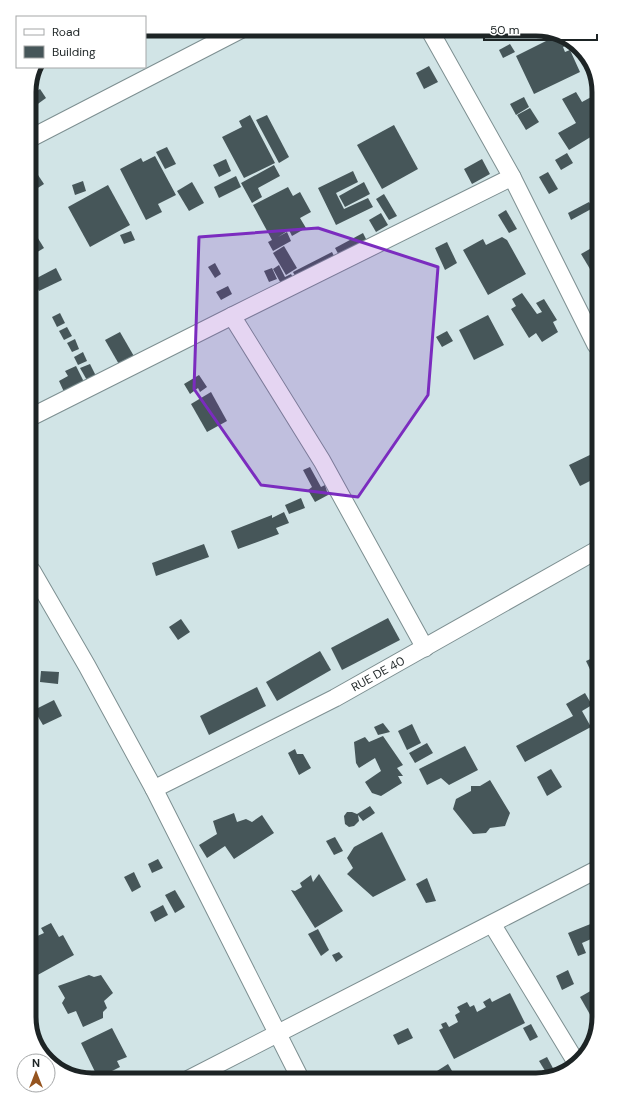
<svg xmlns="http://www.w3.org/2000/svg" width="628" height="1109" font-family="'DM Sans',sans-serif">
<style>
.building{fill:#465659}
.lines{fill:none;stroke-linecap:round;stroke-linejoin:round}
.minor-casing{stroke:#7d8f91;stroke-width:19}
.minor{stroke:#fff;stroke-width:17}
.marked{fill:#7b2cbf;fill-opacity:0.2;stroke:#7b2cbf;stroke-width:3;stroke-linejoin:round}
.labels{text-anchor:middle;stroke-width:4;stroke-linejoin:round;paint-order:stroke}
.street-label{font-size:12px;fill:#1d2425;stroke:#fff}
.rim{fill:none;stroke:#1d2425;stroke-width:5}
</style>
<rect width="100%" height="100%" fill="#d1e4e6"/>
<g class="building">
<polygon points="478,29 493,29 482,35"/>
<polygon points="547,32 564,38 567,45 563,47 565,52 570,50 580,72 534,94 516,56 550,39"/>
<polygon points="510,44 515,52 503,58 499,50"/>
<polygon points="429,66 438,82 424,89 416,73"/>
<polygon points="40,89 46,98 35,106 29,96"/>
<polygon points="576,92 582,102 593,96 594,99 594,135 569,150 558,133 576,123 562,99"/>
<polygon points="524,97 529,107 516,115 510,104"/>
<polygon points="530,108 539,122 526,130 517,115"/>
<polygon points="250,115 275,163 244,178 222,137 242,127 239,121"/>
<polygon points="267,115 289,157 279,163 256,120"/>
<polygon points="394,125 418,169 382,189 357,145"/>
<polygon points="167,147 176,164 165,169 156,152"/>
<polygon points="567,153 573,163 561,170 555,160"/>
<polygon points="155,156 176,195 158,204 162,212 146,220 120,169 141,158 143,162"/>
<polygon points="226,159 231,171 219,177 213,165"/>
<polygon points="482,159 490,174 472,184 464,169"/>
<polygon points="274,165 280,176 258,188 262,197 252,203 241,183"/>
<polygon points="353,171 358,182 336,193 344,209 368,198 373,207 336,225 318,188"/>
<polygon points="36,172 44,184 30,193 30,176"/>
<polygon points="548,172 558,189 549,194 539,177"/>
<polygon points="236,176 241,187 219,198 214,187"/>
<polygon points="83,181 86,191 75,195 72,185"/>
<polygon points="192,182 204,203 189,211 177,191"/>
<polygon points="364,182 370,194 345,207 339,196"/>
<polygon points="108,185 130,225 90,247 68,207"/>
<polygon points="288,187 293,196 300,192 311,212 300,218 306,228 292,236 289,230 278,237 287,232 291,241 273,251 268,242 272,240 253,205"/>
<polygon points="384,194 397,216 389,220 376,199"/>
<polygon points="589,202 593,208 571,220 568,213"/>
<polygon points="506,210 517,229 509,233 498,215"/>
<polygon points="381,213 388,225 376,232 369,220"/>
<polygon points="131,231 135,240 124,244 120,235"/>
<polygon points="363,233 369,245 341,259 335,248"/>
<polygon points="36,235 44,248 34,254 30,246 30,238"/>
<polygon points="502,237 507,240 526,274 488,295 463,250 483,239 486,245"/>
<polygon points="447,242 457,263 445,270 435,248"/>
<polygon points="284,246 297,268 286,275 273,253"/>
<polygon points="595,246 595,266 590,269 581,254"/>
<polygon points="332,252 337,262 298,282 293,272"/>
<polygon points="215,263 221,274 215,278 208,267"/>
<polygon points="279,265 285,277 291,274 296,283 284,289 273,269"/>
<polygon points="56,268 62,280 39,291 33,280"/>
<polygon points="272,268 277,279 269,282 264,271"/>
<polygon points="32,280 38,293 30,296 30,281"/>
<polygon points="228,286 232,294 221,300 216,292"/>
<polygon points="522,293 537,314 542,312 536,303 544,299 557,320 553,322 558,332 542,342 536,333 529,338 511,309 516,306 512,299"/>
<polygon points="60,313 65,323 57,327 52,317"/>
<polygon points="488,315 504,345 474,360 459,330"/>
<polygon points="67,327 72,336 64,340 59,331"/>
<polygon points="447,331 453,341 442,347 436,337"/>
<polygon points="120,332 135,358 120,366 105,340"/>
<polygon points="75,339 79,349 72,352 67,343"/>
<polygon points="83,352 87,361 78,365 74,357"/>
<polygon points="90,364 97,378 88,382 80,368"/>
<polygon points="76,366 85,384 65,394 59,381 68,376 65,371"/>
<polygon points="199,375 207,387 200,392 198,388 190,394 184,384"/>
<polygon points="211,392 227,421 207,432 191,404"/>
<polygon points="594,453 596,458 596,465 593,467 596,472 596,478 580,486 569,465"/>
<polygon points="310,467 321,487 325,485 328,495 315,502 308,490 312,487 303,470"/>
<polygon points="301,498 305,508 289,514 285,505"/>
<polygon points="284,512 289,523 276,528 279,534 238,549 231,531 272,515 272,518"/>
<polygon points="204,544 209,557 156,576 152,563"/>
<polygon points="388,618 400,640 342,670 331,648"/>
<polygon points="181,619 190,632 178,640 169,627"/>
<polygon points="320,651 331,670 277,701 266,682"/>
<polygon points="597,656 597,684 586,661"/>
<polygon points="41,671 59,672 58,684 40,682"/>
<polygon points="257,687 266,706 209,735 200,716"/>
<polygon points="585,693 592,705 582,711 591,727 525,762 516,746 573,716 566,704"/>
<polygon points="54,700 62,716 43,725 34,710"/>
<polygon points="383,723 390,732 378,735 374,727"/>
<polygon points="412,724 421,743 407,750 398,731"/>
<polygon points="383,736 403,765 397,768 403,776 398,776 402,783 381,796 372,793 365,782 381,771 375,758 359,768 356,763 354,742 365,737 369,742"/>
<polygon points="427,743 433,753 415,763 409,753"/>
<polygon points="465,746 478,770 449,785 441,778 427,785 419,769"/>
<polygon points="295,749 297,754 303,754 311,768 299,775 288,753"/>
<polygon points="551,769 562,787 547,796 537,777"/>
<polygon points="490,780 510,813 505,826 490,828 486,833 473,834 453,809 456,799 471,791 471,786 480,786"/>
<polygon points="370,806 375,813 363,821 358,815 359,821 354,826 349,827 345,824 344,816 347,812 352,812 357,814"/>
<polygon points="234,813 237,822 246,819 252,822 262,815 274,833 234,859 225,846 207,858 199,845 217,834 213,821"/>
<polygon points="382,832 406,880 373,897 347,874 353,868 347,858 354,847"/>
<polygon points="335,837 343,851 334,855 326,841"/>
<polygon points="158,859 163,868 152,873 148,864"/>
<polygon points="134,872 141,887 132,892 124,877"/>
<polygon points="319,874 343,911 315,928 291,890 295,891 302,887 300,883 311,875 313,882"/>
<polygon points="427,878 436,901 426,903 416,884"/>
<polygon points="175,890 185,907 175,913 165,895"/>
<polygon points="163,905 168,915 155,922 150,912"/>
<polygon points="598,921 598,936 582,943 586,953 578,956 568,933"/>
<polygon points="51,923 59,937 63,935 74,955 34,977 33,938 44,933 41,928"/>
<polygon points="318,929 329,950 321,956 308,934"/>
<polygon points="339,952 343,957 336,962 332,955"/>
<polygon points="568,970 574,984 562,990 556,976"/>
<polygon points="89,975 94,977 101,975 113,993 104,1001 107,1008 103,1012 103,1018 83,1027 76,1011 68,1014 62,1003 65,998 58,986"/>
<polygon points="594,989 599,998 599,1021 596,1025 580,997"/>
<polygon points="510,993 525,1023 454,1059 439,1030 443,1028 441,1024 446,1022 449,1027 458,1022 455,1015 460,1012 457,1007 467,1002 470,1007 474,1005 477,1012 486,1007 483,1002 490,998 492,1002"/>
<polygon points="531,1024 538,1037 530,1041 523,1028"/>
<polygon points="112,1028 127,1057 117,1061 120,1067 98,1078 81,1043"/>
<polygon points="408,1028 413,1038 398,1045 393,1035"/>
<polygon points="40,1036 46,1047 41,1050 34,1042 34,1039"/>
<polygon points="547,1057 554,1070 547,1074 539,1061"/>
<polygon points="448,1064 455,1076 440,1076 437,1071"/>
</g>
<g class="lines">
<defs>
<g id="minor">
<polyline points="429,29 512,177 596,345"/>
<polyline points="29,139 242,29"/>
<polyline points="232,316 322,461 425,648"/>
<polyline points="31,417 232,316 512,177"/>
<polyline points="32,571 87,666 154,789 300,1078"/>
<polyline points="154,789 335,698 597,550"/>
<polyline points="492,924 576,1062"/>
<polyline points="189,1079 598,869"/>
</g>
</defs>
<use href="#minor" class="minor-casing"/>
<use href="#minor" class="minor"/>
</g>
<path class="marked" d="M318,228l120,39 -10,128 -70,102 -97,-12 -67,-96 5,-152z"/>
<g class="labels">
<g class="street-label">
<text transform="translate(378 674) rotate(-29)" y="4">RUE DE 40</text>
</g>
</g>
<path d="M0 0H628V1109H0ZM92 36H536A56 56 0 0 1 592 92V1017A56 56 0 0 1 536 1073H92A56 56 0 0 1 36 1017V92A56 56 0 0 1 92 36Z" fill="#fff" fill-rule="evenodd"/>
<path class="rim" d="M92 36H536A56 56 0 0 1 592 92V1017A56 56 0 0 1 536 1073H92A56 56 0 0 1 36 1017V92A56 56 0 0 1 92 36Z"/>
<rect x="16" y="16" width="130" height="52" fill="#ffffff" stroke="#a5a7a8"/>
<rect x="24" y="29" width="20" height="6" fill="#ffffff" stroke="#a5a7a8"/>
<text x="52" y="36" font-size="12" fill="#1d2425">Road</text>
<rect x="24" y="46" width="20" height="12" fill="#465659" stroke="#a5a7a8"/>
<text x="52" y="56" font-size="12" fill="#1d2425">Building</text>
<g transform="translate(36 1073)"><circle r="19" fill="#ffffff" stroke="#a5a7a8"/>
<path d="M0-3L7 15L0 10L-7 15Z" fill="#95541f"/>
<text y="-6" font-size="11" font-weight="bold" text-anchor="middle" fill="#1d2425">N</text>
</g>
<path d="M484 34v6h113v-6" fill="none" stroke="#1d2425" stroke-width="2"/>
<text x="490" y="34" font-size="12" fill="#1d2425" stroke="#ffffff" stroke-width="3" paint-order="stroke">50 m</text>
</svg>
